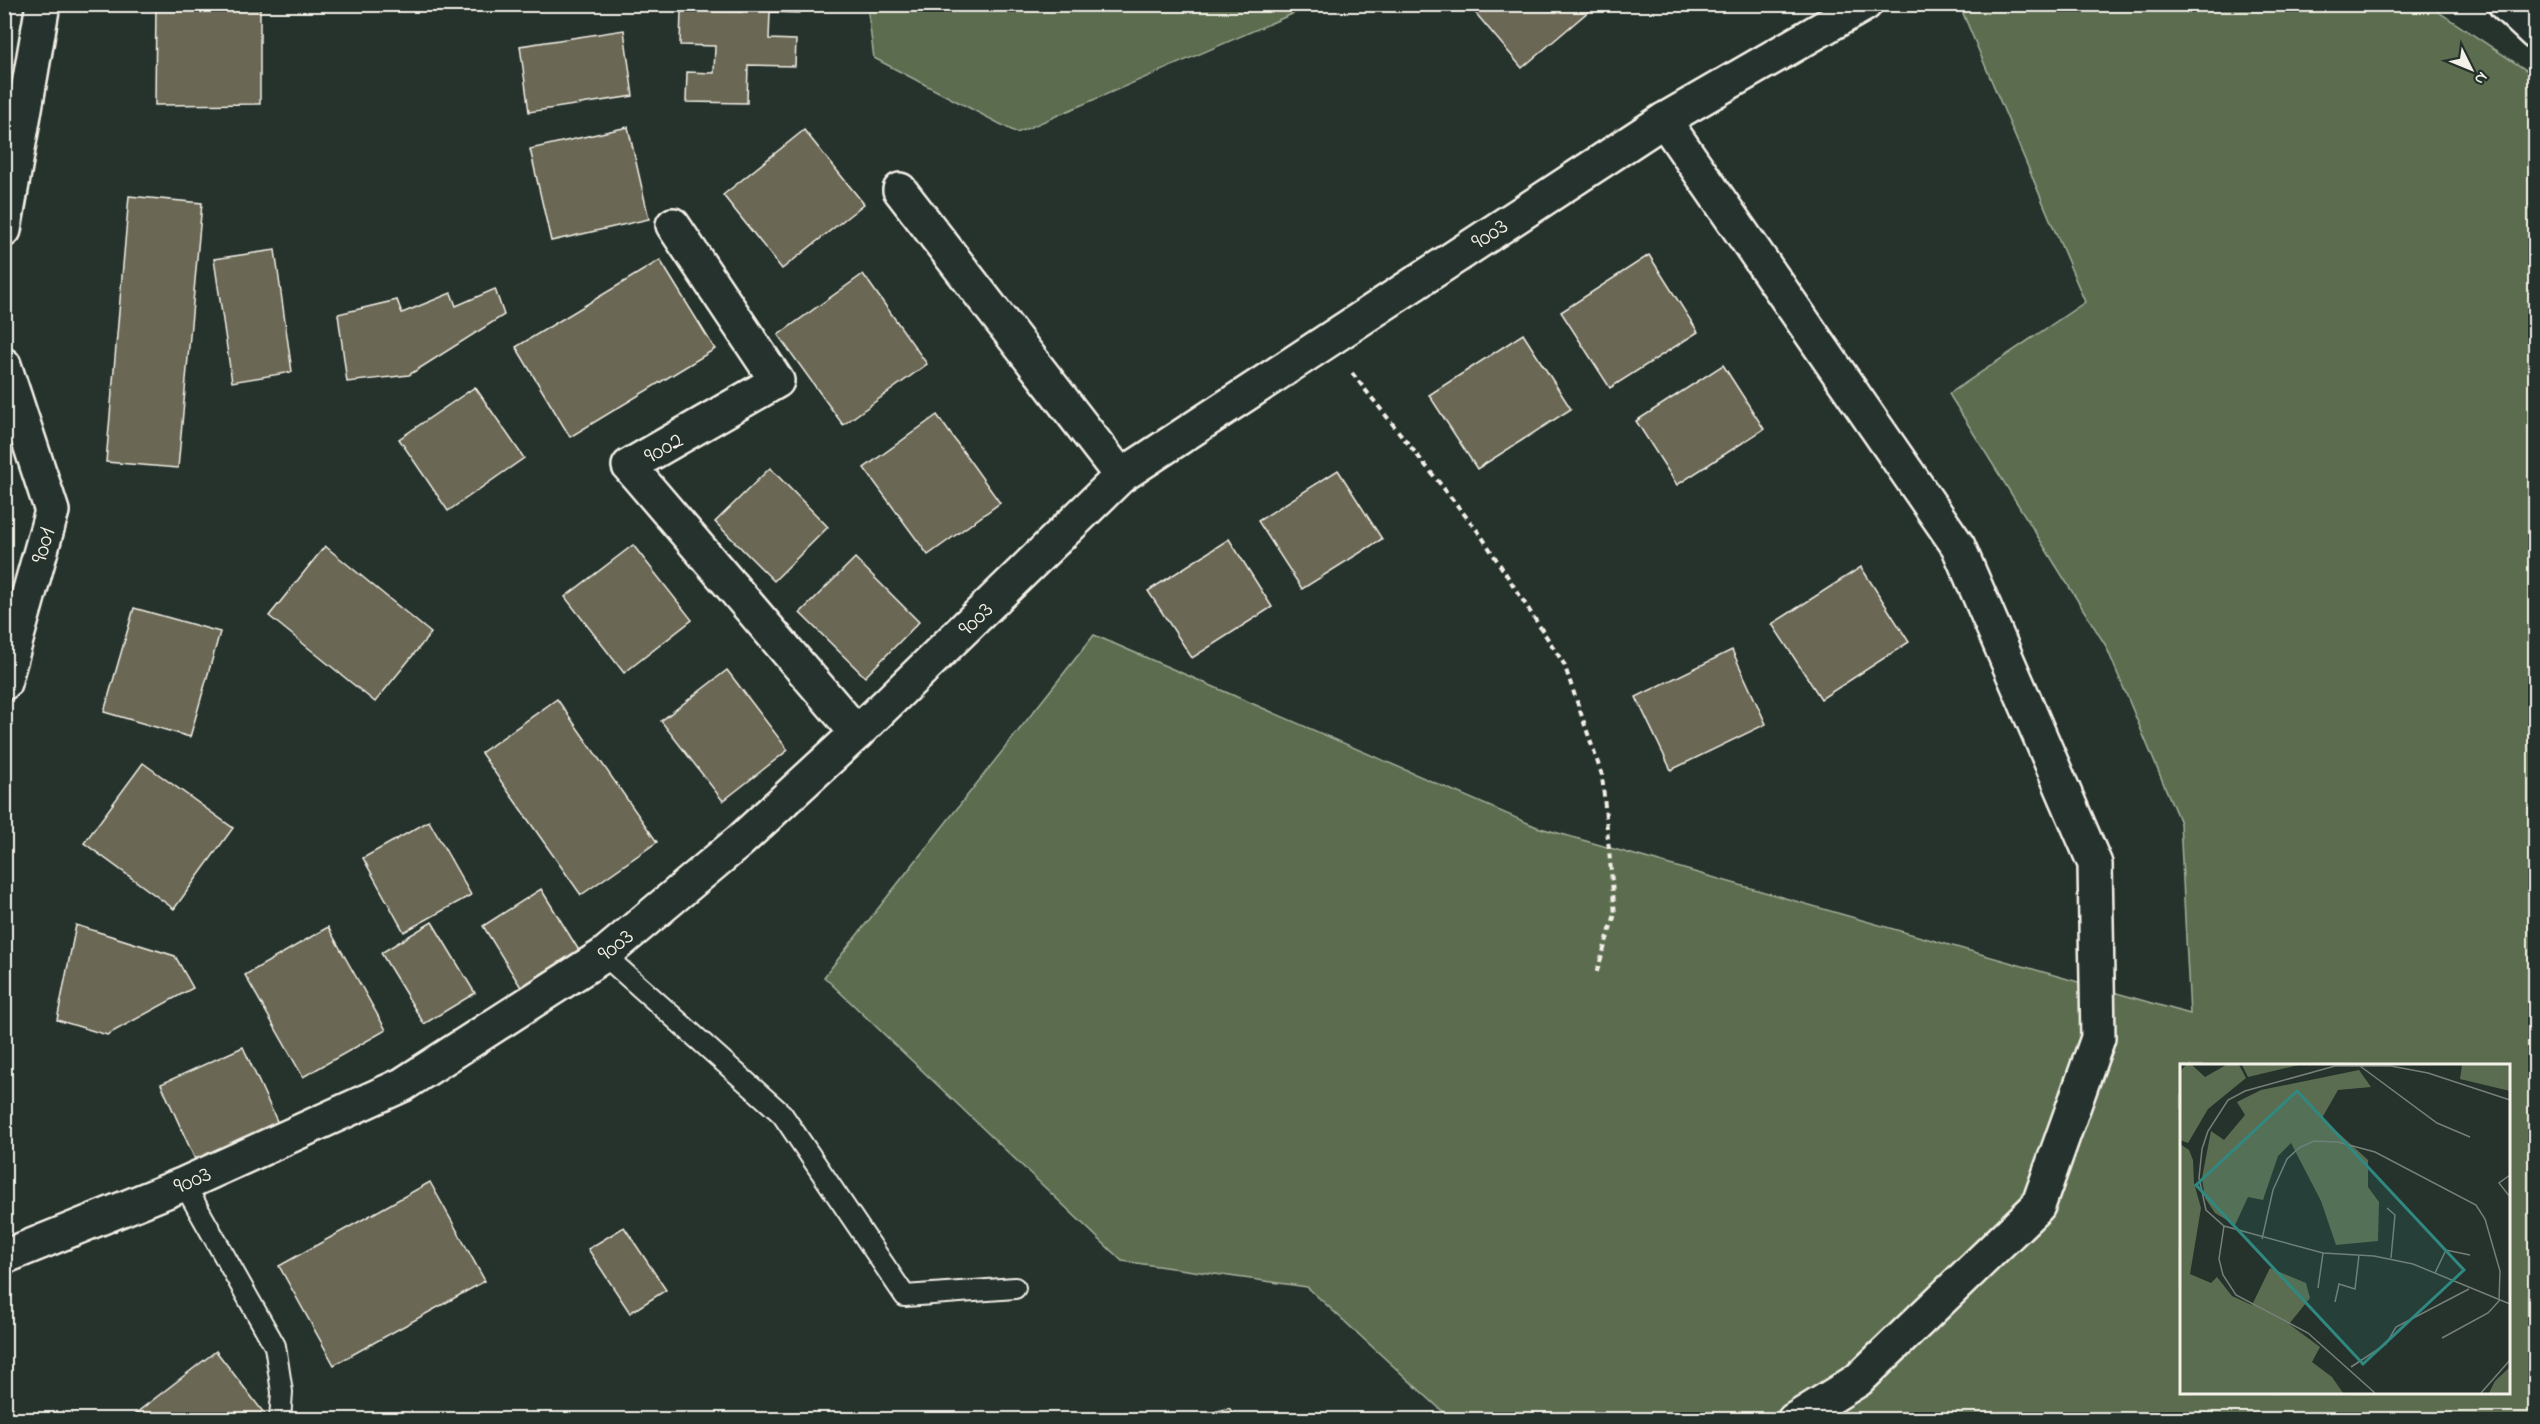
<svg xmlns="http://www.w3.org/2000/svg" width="2540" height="1424" font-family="'Indie Flower',sans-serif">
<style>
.green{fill:#5b6d50;stroke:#a8af9c;stroke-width:1.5;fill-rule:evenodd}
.building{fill:#6b6854;stroke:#f4f1e8;stroke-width:1.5}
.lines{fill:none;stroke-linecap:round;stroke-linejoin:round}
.lane-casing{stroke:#f4f1e8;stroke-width:24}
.street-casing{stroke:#f4f1e8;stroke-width:38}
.path{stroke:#f4f1e8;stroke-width:4;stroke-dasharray:6 4.5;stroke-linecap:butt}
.lane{stroke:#26332d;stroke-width:20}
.street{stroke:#26332d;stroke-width:33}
.labels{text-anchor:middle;stroke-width:5;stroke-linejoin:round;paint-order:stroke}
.street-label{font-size:24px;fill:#f4f1e8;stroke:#26332d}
.inset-road{fill:none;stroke:#787f78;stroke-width:1.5}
.view{fill:#318880;fill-opacity:0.15;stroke:#318880;stroke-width:3}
.inset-edge{fill:none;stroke:#f4f1e8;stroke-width:3}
</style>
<rect width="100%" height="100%" fill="#26332d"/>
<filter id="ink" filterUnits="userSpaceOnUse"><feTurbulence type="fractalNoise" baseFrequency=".0167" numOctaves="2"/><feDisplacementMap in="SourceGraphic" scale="12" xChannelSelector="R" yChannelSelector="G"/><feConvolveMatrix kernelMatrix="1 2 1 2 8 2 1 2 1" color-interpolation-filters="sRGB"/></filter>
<g filter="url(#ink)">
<g class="green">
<path d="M1983,4l445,1 107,71v1343h-1084l-144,-132 -185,-26 -298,-284 270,-342 443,192 653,187 -10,-191 -74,-177 -157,-252 136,-92 -123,-291zM2182,1066h326v326h-326z"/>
<polygon points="867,5 867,4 1313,5 1017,133 874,58"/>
</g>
<g class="building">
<polygon points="156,4 260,4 260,104 155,105"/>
<polygon points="742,4 799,4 799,13 770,12 769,39 796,40 795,66 748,65 747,103 686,102 687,72 714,73 715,46 680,45 681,11 742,12"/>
<polygon points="1468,4 1597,4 1522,68"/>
<polygon points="624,30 633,96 529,112 520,46"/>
<polygon points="628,127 649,219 551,241 530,149"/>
<polygon points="804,130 864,204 782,269 723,195"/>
<polygon points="129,196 202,203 178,468 106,462"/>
<polygon points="275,250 292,372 232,382 214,259"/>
<polygon points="1649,255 1698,332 1610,388 1561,312"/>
<polygon points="660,260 715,349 570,437 516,347"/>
<polygon points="863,274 927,364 843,425 778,335"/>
<polygon points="495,289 504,315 409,375 347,382 338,314 397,300 402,313 451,293 456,306"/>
<polygon points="1523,334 1571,409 1477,469 1429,395"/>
<polygon points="1723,365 1764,429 1677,485 1636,421"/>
<polygon points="475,387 524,458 448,511 399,439"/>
<polygon points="937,415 1000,503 928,555 864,468"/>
<polygon points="770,468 828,527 774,581 715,522"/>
<polygon points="1338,470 1382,539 1302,589 1258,521"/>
<polygon points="1229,539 1272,607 1192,658 1148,591"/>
<polygon points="633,545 692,620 624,673 565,597"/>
<polygon points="325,546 431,633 375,702 269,616"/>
<polygon points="855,558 919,622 865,677 800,613"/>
<polygon points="1861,567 1909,642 1821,699 1772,624"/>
<polygon points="134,608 220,632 190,737 104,712"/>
<polygon points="1732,650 1766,724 1671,770 1636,697"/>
<polygon points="727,670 788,750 723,801 661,721"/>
<polygon points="557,699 657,842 581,895 481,753"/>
<polygon points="143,763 233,828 174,909 84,843"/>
<polygon points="429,821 471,895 404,932 363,858"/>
<polygon points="541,889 580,952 522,989 483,926"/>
<polygon points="432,922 475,993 424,1024 381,953"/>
<polygon points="76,925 175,956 193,988 107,1035 57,1020"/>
<polygon points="328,927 386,1030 303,1077 245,975"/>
<polygon points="243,1047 281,1130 199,1168 161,1084"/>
<polygon points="430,1182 485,1281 334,1365 279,1266"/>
<polygon points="624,1227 666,1290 630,1313 588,1249"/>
<polygon points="216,1351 267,1417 264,1420 127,1420"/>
<polygon points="1229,1408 1240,1420 1183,1420"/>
</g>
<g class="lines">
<defs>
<g id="lane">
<polyline points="604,955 782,1114 905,1296 1015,1288"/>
<polyline points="184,1184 275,1346 282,1392 280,1420"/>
</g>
<g id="street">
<polyline points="2505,4 2536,33"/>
<polyline points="1664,120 1958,546 2095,864 2098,1038 2038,1206 1858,1380 1794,1420"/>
<polyline points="900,190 1121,476"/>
<polyline points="673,225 777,381 629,466 857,733"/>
<polyline points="4,230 43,4"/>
<polyline points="4,365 52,511 4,683"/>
<polyline points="4,1257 184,1184 402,1085 604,955 740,841 857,733 1121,476 1664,120 1865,4"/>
</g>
</defs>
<use href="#lane" class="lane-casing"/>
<use href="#street" class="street-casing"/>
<polyline class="path" points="1352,373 1480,534 1564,664 1602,775 1615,914 1596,974"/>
<use href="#lane" class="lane"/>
<use href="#street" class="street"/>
</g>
</g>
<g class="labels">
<g class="street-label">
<text transform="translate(1489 233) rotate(-33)" y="8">9003</text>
<text transform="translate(663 447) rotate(-30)" y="8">9002</text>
<text transform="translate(42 545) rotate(-75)" y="8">9001</text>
<text transform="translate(975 618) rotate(-44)" y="8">9003</text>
<text transform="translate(615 944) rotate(-38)" y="8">9003</text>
<text transform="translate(192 1179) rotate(-24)" y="8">9003</text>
</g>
</g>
<g transform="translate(2180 1064)">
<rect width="330" height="330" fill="#26332d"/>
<path d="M6,1h6l13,12 21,-12h13l7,13 -38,31 -20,34 -8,-3v-69zM62,1h57l-51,12zM282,1h48v26l-50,-12zM179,6l12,17 -33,3 -16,28 46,42v27l11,15 -1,39 -42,4 -15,-44 -30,-58 -13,13 -15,44 -15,-3 -13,28 -20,-12 -10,-15 -3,-20 9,-47 13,9 21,-25 -8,-13 24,-12zM0,80l9,6 4,10 1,23 7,25 -11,66 21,9 6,-6 15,19 20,9 18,-37 36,15 4,15 -21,26 31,23 -8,15 20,15 11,16h-163zM330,303v26h-21l6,-12z" fill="#5b6d50"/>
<path class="inset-road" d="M180,2l77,57 33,14M330,36l-82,-27 -37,-7h-56l-90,25 -17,9 -20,31 -6,18 -3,29 7,32 18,16 99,27 51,3 39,8 97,40M330,111l-11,8 11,14M207,144l8,7 -4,43M44,162l-5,33 4,16 13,20 72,38 67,60M82,175l11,-49 14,-31 12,-11 15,-7 24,1 37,10 101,53 9,14 15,52 -1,30 -11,12 -46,25M255,209l11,-23 24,5M138,224l5,-35M155,238l4,-18 16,5 4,-34M171,303l35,-23 10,-17 73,-38M301,329l29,-33"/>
<path class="view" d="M117,27l167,179 -101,94 -167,-179z"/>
<rect width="330" height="330" class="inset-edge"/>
</g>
<rect width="2540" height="1424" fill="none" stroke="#26332d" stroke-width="24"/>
<rect x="12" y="12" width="2516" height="1400" fill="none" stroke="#f4f1e8" stroke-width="2" filter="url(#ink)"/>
<g transform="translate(2471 69) rotate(133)" stroke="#26332d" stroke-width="4.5" paint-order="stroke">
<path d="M0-4.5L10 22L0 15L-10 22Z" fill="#f4f1e8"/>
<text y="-9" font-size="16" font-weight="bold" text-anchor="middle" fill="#f4f1e8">N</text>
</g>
</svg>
